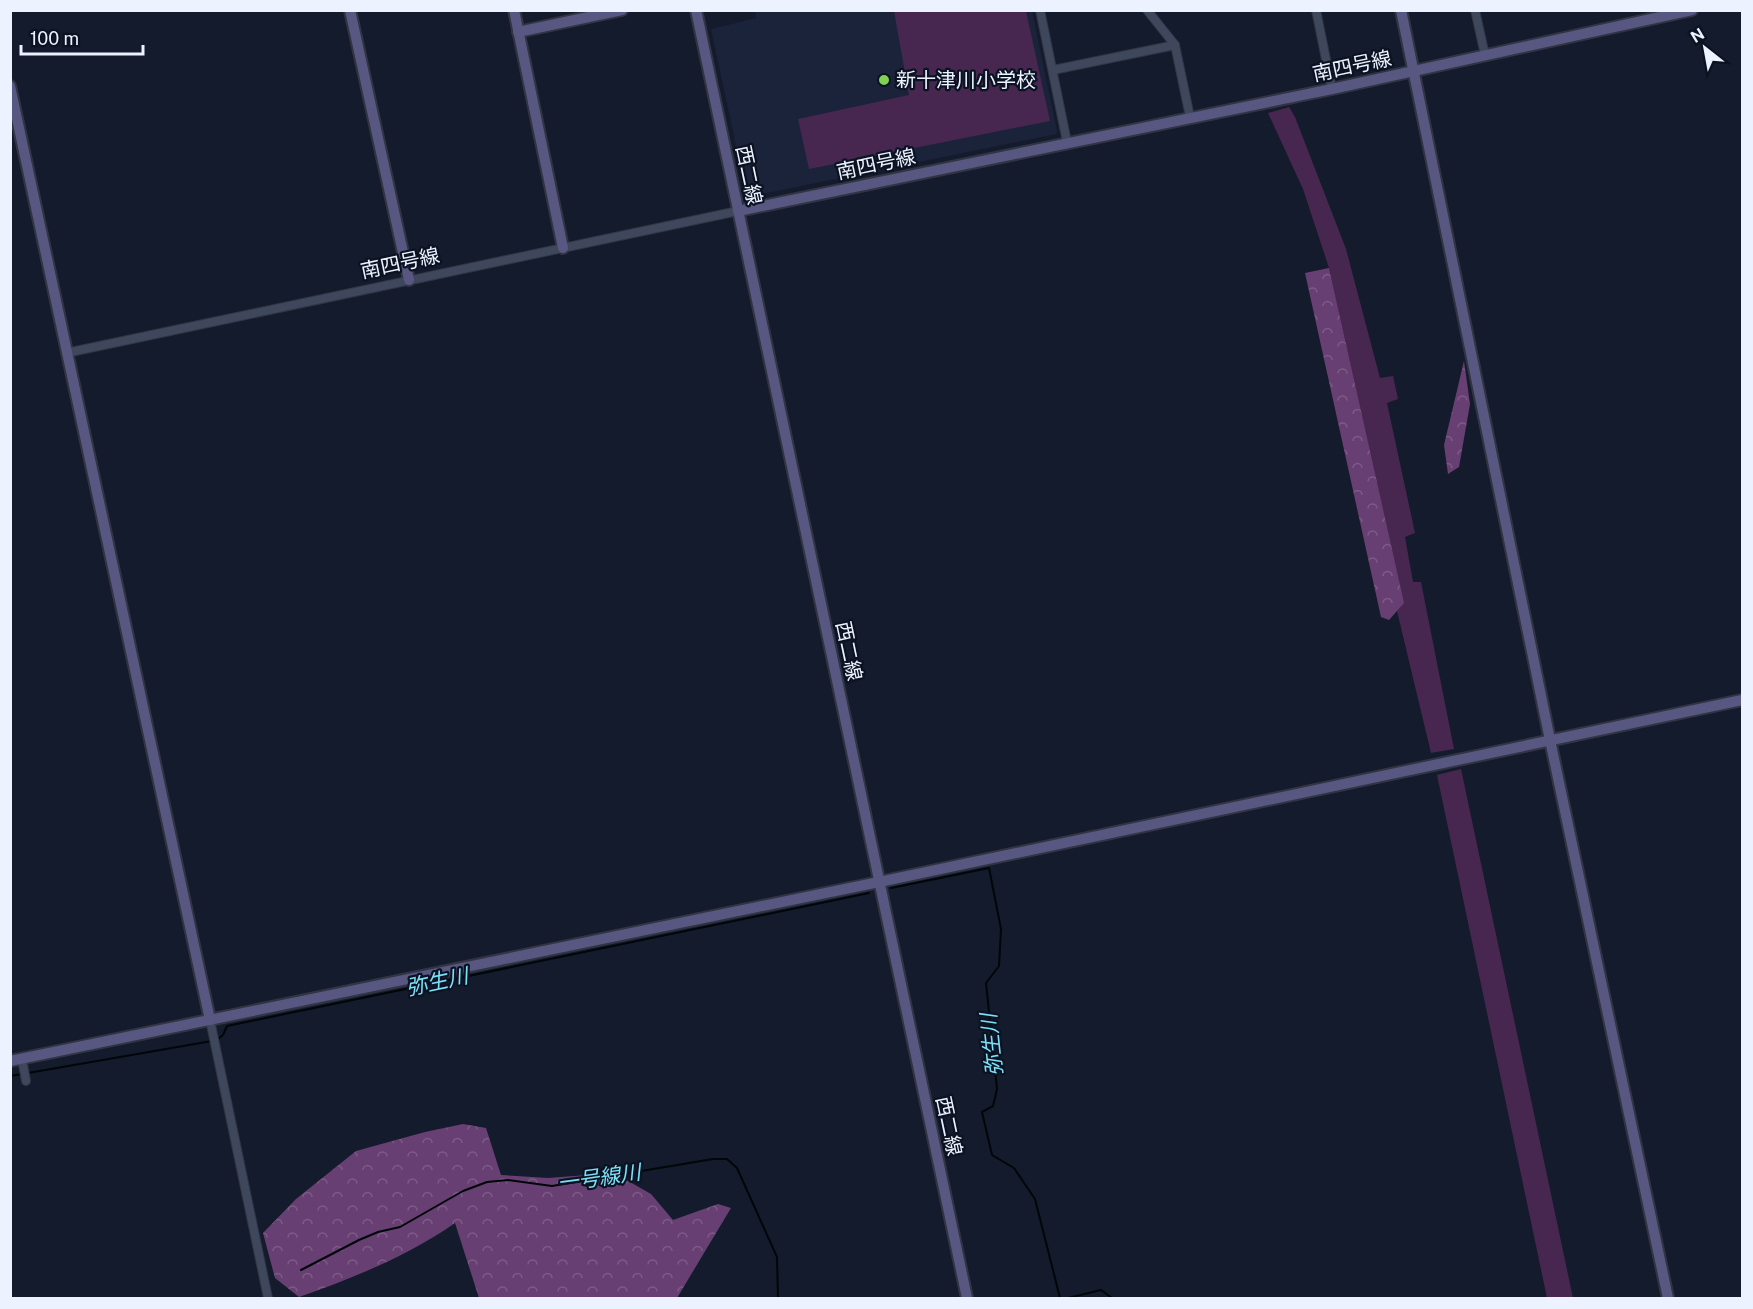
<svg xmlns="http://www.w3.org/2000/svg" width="1753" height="1309" font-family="'Public Sans','Noto Sans JP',sans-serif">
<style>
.built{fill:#1a233a}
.grass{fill:#47274f}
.forest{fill:url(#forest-crowns)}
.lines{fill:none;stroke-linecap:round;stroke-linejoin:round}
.stream{stroke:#000709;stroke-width:2}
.street-casing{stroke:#313443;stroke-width:10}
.secondary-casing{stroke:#313443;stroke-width:14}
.street{stroke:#3e475b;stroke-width:8}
.secondary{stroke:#585781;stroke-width:10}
.poi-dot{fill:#7ed153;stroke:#0b1222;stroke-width:2}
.labels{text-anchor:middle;stroke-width:4.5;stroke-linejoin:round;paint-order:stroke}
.street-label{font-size:20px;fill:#ecf2ff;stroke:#0b1222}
.poi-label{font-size:20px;fill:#ecf2ff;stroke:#0b1222;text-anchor:start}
.water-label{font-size:21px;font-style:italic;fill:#7ce1f8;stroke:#0b1222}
</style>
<defs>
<pattern id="forest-crowns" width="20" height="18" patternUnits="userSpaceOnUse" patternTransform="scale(1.5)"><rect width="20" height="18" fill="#683f72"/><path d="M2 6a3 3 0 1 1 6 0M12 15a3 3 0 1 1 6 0" fill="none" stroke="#7e5b87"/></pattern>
</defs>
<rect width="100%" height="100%" fill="#141b2c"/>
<polygon class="built" points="755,11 1032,11 1057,131 1056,134 747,197 711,29 756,18"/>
<g class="grass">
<polygon points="894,11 1026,11 1050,121 809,169 798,119 909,95"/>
<polygon points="1289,107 1295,117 1346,249 1380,378 1393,376 1398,399 1387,403 1415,533 1405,537 1413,582 1421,582 1454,749 1431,753 1397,611 1403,603 1329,268 1303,189 1268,113"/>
<polygon points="1461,769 1573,1298 1547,1298 1437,775"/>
</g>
<g class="forest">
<polygon points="1329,268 1404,603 1389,620 1381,617 1305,273"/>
<polygon points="1464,361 1470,404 1459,467 1448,474 1444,445"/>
<path d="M463,1124l23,4 15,47 47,3 66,-5 37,21 22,26 45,-16 13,4 -54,90h-198l-24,-75c-47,33 -102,55 -156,74l-24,-19 -12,-45 33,-34 60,-48 69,-19z"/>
</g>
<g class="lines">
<g class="stream">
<polyline points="891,888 989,868 1001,929 999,966 986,983 997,1089 993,1106 982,1112 992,1155 1014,1168 1035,1199 1060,1298"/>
<polyline points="217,1040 223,1035 227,1026 869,893"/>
<polyline points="28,1073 212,1041"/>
<polyline points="10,1076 22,1074"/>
<polyline points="301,1270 359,1240 378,1232 400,1227 463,1191 487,1182 508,1180 552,1186 713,1159 727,1159 737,1168 777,1257 778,1298"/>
<polyline points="1068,1298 1101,1290 1112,1298"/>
</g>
<defs>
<g id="street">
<polyline points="1040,10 1067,142"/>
<polyline points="1147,10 1175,45 1190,117"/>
<polyline points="1316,10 1332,89"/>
<polyline points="1475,10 1485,55"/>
<polyline points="1053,70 1175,45"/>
<polyline points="66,353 738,211"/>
<polyline points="210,1020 268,1298"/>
<polyline points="22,1059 26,1081"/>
</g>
<g id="secondary">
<polyline points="350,10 409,280"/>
<polyline points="514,10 563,248"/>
<polyline points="696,10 967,1298"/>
<polyline points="1401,10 1550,740 1668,1298"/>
<polyline points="518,32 622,10"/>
<polyline points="10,86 210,1020"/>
<polyline points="738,211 1332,89 1692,10"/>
<polyline points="10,1061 879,882 1742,700"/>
</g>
</defs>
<use href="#street" class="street-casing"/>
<use href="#secondary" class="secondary-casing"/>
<use href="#street" class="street"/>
<use href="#secondary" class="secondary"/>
</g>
<circle class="poi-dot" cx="884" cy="80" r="6"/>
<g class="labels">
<g class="street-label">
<text transform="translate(1352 66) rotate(-12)" y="7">南四号線</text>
<text transform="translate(876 164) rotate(-12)" y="7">南四号線</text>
<text transform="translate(749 175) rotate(78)" y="7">西二線</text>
<text transform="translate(400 263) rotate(-12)" y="7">南四号線</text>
<text transform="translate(849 651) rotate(78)" y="7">西二線</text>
<text transform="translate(949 1126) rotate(78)" y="7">西二線</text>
</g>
<g class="poi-label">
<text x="896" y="87">新十津川小学校</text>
</g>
<g class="water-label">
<text transform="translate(437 982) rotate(-12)" y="7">弥生川</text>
<text transform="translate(992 1045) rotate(-96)" y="7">弥生川</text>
<text transform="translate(599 1178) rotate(-8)" y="7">一号線川</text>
</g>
</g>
<rect width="1753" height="1309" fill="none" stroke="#ecf2ff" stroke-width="24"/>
<g transform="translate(1705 48) rotate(329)" stroke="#0b1222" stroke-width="4.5" paint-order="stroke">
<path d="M0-4.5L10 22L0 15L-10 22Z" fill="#ecf2ff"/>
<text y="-9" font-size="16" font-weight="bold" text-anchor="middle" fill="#ecf2ff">N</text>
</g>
<path d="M21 45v9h122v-9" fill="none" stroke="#ecf2ff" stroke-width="3"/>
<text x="30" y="45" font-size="18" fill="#ecf2ff" stroke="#0b1222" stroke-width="4.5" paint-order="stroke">100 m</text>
</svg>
